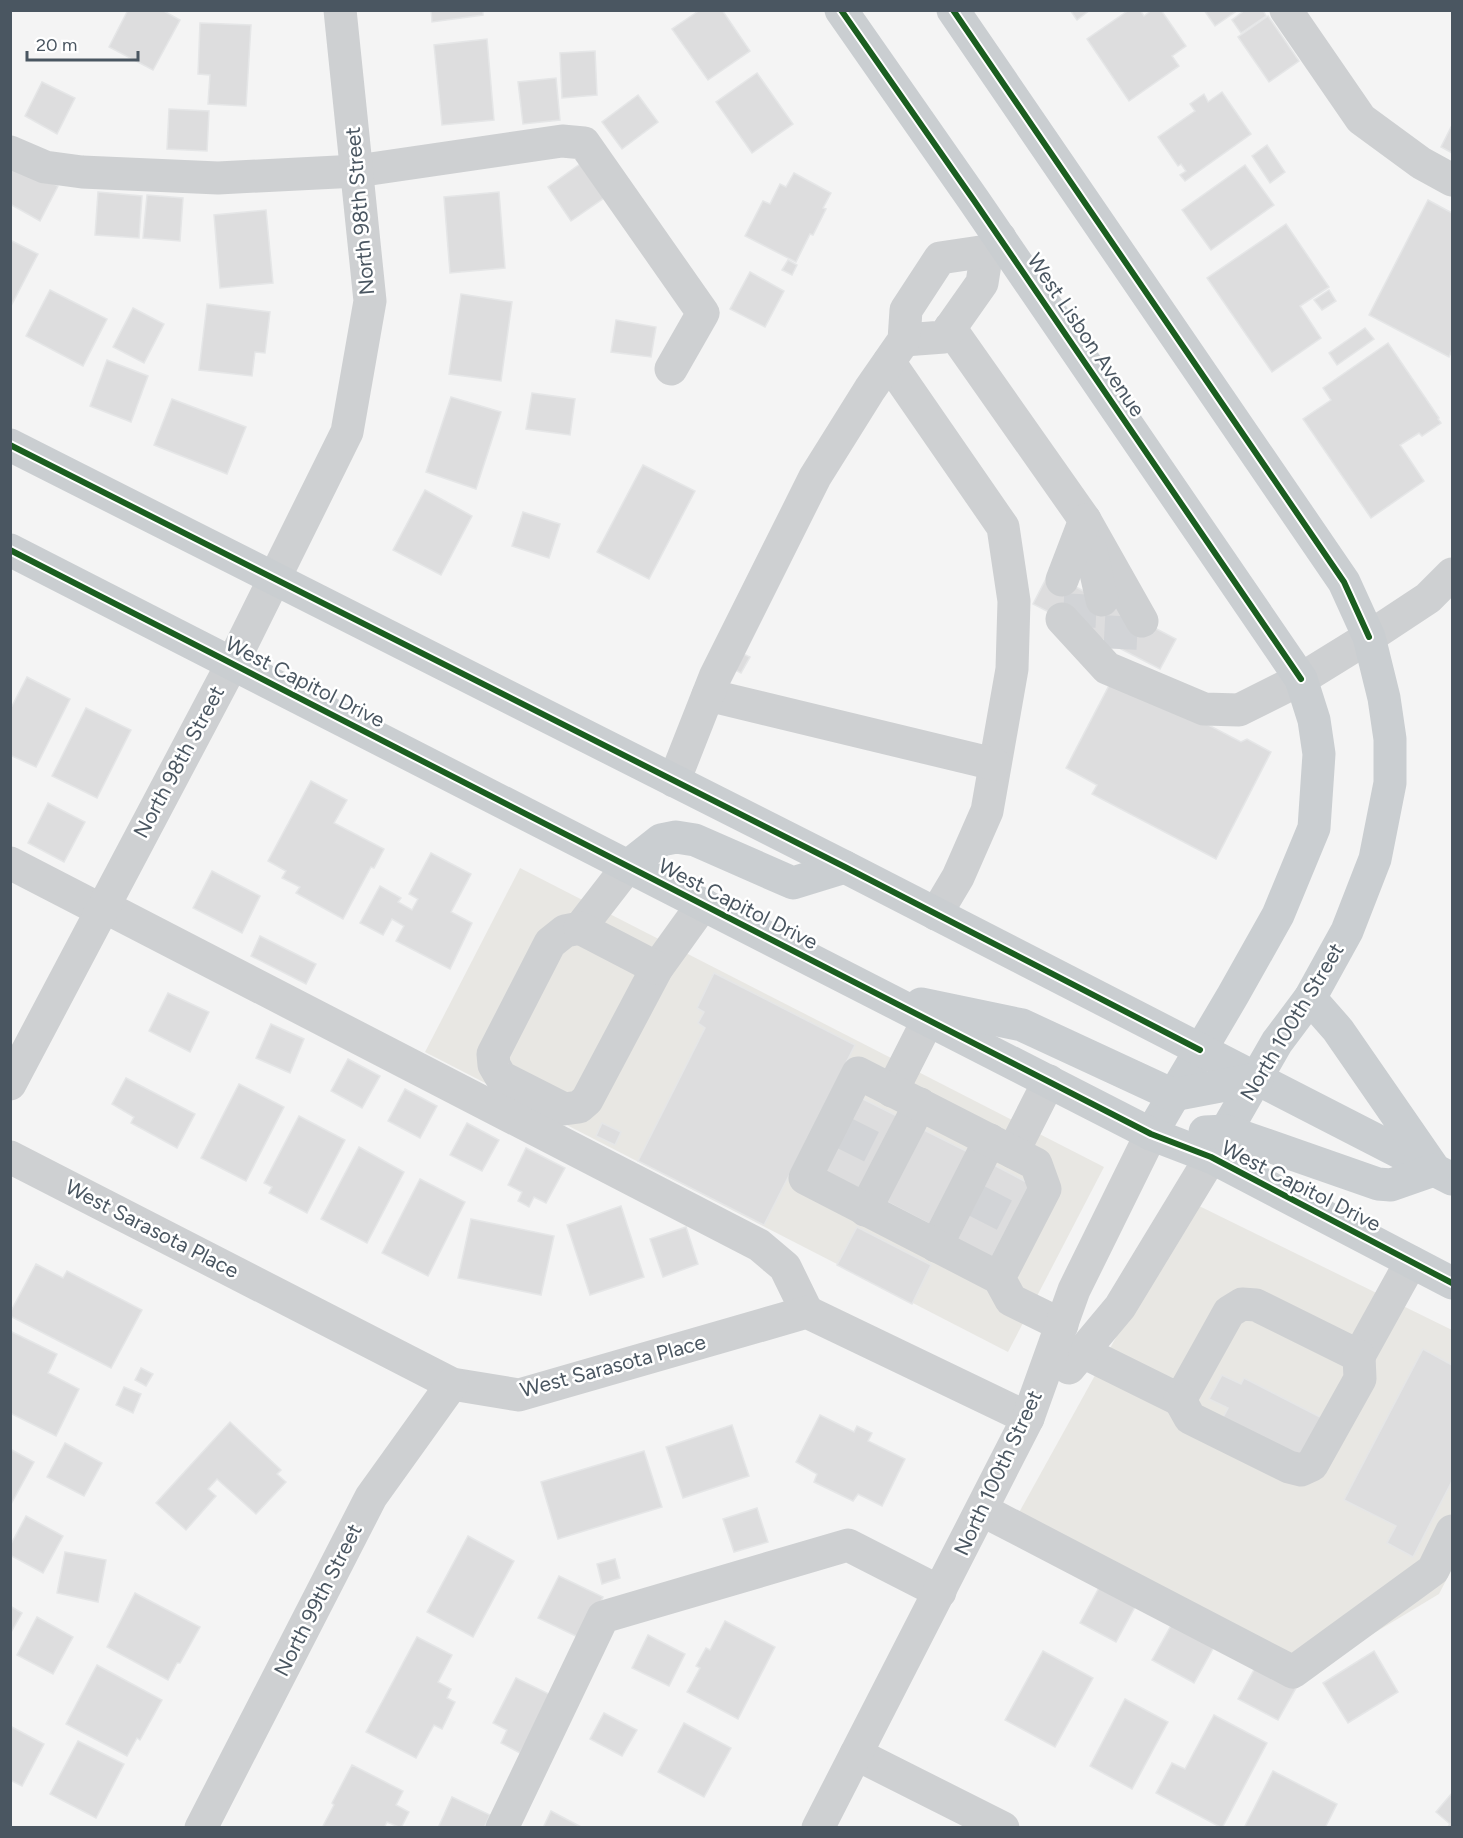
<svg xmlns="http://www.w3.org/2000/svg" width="1463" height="1838" font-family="Figtree,sans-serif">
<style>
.commercial{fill:#e8e7e3}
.building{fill:#ddddde;stroke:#e5e6e7;stroke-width:1.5}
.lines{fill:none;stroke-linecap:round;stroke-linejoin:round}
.minor-tunnel{stroke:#d2d4d7;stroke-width:33;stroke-dasharray:33 16;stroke-linecap:butt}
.minor{stroke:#ced0d2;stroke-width:33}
.major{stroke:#caced1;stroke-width:33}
.cycleway-casing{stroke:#fff;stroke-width:10}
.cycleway{stroke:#1b5e20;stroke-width:6}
.labels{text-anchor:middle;stroke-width:5;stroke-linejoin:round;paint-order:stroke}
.street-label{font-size:21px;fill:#4a5661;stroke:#fff}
</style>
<rect width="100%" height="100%" fill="#f4f4f4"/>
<g class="commercial">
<polygon points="520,868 1104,1167 1008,1352 425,1052"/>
<polygon points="1191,1202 1452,1330 1452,1569 1439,1594 1296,1680 1006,1536"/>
</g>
<g class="building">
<polygon points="128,10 162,10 180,20 153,70 109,47"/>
<polygon points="431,10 483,10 483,15 432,22"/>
<polygon points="700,10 722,10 750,51 708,80 672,29"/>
<polygon points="1070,10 1090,10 1077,20"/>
<polygon points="1129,10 1140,10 1144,16 1152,10 1161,10 1186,46 1172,56 1179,66 1129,101 1087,39"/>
<polygon points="1204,10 1238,10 1215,26"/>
<polygon points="1245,10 1263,10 1266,16 1241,33 1232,20"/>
<polygon points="1268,16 1299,61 1269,82 1238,37"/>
<polygon points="200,23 251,25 246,106 208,104 210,75 198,74"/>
<polygon points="487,39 494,120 442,125 434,45"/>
<polygon points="595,51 597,95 562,98 560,53"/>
<polygon points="757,73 793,124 752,153 716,102"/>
<polygon points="556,78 560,120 523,124 518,82"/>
<polygon points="42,82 75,98 57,134 25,116"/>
<polygon points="1222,92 1251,134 1185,181 1180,175 1186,171 1181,164 1178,166 1158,137 1195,111 1190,104 1204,94 1208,102"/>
<polygon points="638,95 658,122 622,149 602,122"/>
<polygon points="169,109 209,111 207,151 167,149"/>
<polygon points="1452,125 1452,153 1441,147"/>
<polygon points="1267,145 1285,172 1270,183 1252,156"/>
<polygon points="580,164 604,198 571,221 548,187"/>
<polygon points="10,165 26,168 58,186 40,221 10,204"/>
<polygon points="1245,165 1274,205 1211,250 1182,210"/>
<polygon points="794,173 831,193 823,208 826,209 813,235 810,234 796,262 745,236 763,201 770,204 780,184 786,187"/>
<polygon points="98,192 142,196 139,238 95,235"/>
<polygon points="499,192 505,268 450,273 444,197"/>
<polygon points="147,195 183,198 180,241 143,238"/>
<polygon points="1428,200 1452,213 1452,350 1449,357 1369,315"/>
<polygon points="266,210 273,283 220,288 214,215"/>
<polygon points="1286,224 1329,287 1300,306 1321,338 1272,372 1207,278"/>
<polygon points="10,240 38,254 10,308"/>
<polygon points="788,260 797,265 792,275 782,270"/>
<polygon points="750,272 784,291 765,327 730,309"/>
<polygon points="50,290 107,319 83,366 26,336"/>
<polygon points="1329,290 1336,301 1322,310 1314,300"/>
<polygon points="461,294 512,302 501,381 449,374"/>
<polygon points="207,304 270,312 265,353 255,352 252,376 199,370"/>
<polygon points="133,308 164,324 144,363 113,347"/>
<polygon points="616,320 656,327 651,357 611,352"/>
<polygon points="1365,328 1374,339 1337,365 1329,353"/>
<polygon points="1388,343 1439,418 1438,419 1441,423 1422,436 1419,433 1400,445 1424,481 1371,518 1303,419 1331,400 1323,388"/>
<polygon points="107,360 148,376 131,422 90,406"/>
<polygon points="532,393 575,399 570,435 526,429"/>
<polygon points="451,397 501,412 476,489 426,472"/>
<polygon points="172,399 246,427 227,474 154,445"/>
<polygon points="643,465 695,491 649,579 597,552"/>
<polygon points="425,490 472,516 441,575 393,550"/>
<polygon points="523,512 560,524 549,558 512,546"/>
<polygon points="1049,573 1176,639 1160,669 1033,604"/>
<polygon points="735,650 750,657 741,673 727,666"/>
<polygon points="1114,676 1241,742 1247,739 1271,752 1216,859 1092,794 1097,785 1066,768"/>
<polygon points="27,677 70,699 36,767 10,755 10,710"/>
<polygon points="86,708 131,730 97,798 52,776"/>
<polygon points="311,781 347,800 334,823 384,849 374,868 371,867 343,919 296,893 300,887 282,878 286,871 268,861"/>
<polygon points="48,803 85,822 64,862 28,843"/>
<polygon points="431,853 471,874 451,912 472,923 450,969 396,941 404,926 392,919 383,935 360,923 380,886 401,898 398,902 412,910 418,899 409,894"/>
<polygon points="212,871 260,896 242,933 193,908"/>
<polygon points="260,936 316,964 306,984 251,956"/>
<polygon points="714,973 855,1045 764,1225 638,1161 705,1028 698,1023 704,1012 697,1008"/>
<polygon points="168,993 209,1012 190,1052 149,1031"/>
<polygon points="271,1024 304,1039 290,1073 256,1058"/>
<polygon points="348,1059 380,1076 362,1108 331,1091"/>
<polygon points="126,1078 195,1114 177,1148 131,1123 134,1117 112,1104"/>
<polygon points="239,1084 284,1107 246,1181 201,1158"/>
<polygon points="405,1089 437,1106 420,1138 388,1121"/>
<polygon points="859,1097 897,1116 860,1192 822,1172"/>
<polygon points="299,1116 345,1140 307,1213 269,1193 272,1187 264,1183"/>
<polygon points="467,1123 499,1140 482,1171 450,1155"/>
<polygon points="602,1123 621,1132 615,1145 596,1136"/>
<polygon points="922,1129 968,1152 931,1225 885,1201"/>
<polygon points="359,1147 404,1172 367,1243 321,1219"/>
<polygon points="526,1148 565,1168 546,1203 534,1197 529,1207 518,1201 522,1192 508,1185"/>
<polygon points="994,1165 1030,1184 991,1259 955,1240"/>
<polygon points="420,1179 465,1202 428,1276 382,1253"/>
<polygon points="621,1206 644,1277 590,1295 567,1225"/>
<polygon points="471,1219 554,1236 541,1295 458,1278"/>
<polygon points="686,1227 698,1264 663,1277 650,1239"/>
<polygon points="857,1227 931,1265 912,1304 837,1265"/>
<polygon points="36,1264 63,1278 67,1271 142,1310 111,1368 10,1316 10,1313"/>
<polygon points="10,1331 57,1354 48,1373 79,1389 56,1436 10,1413"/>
<polygon points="1423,1349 1452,1365 1452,1481 1413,1557 1387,1543 1396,1526 1344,1500"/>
<polygon points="141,1368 153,1374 146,1386 135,1380"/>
<polygon points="1222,1375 1241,1384 1244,1378 1322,1418 1297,1465 1220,1423 1228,1408 1209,1399"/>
<polygon points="124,1387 141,1394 133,1413 116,1405"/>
<polygon points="820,1415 854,1432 857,1426 872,1433 868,1441 905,1459 882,1506 858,1494 853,1501 814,1482 817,1474 796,1462"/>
<polygon points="230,1422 281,1470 277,1474 286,1482 256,1514 217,1479 208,1489 216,1496 186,1530 156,1503"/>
<polygon points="732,1425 749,1476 683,1498 666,1447"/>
<polygon points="65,1443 102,1463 84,1496 47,1477"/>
<polygon points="10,1449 34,1462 10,1506"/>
<polygon points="644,1451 662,1507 558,1539 541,1482"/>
<polygon points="757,1508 768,1542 734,1552 723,1519"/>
<polygon points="26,1516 63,1536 43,1573 10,1555 10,1546"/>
<polygon points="468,1536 514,1561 473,1637 427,1612"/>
<polygon points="65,1552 106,1560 98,1602 57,1593"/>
<polygon points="615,1559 620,1578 602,1584 597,1564"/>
<polygon points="559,1576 603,1597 582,1639 538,1618"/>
<polygon points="1100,1586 1136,1605 1116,1642 1080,1623"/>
<polygon points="135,1593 200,1627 180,1663 177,1663 168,1680 107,1647"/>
<polygon points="10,1606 22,1613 10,1634"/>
<polygon points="37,1617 73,1637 53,1674 17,1655"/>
<polygon points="725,1621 775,1647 738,1719 687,1692 700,1668 696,1666 706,1648 710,1650"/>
<polygon points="1173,1622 1215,1645 1194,1683 1152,1660"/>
<polygon points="648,1635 685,1654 669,1686 632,1668"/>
<polygon points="417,1637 452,1655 438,1682 451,1689 447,1698 455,1702 442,1729 434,1725 416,1758 366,1732"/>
<polygon points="1043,1651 1093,1678 1055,1747 1005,1720"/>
<polygon points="1374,1651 1398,1692 1348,1723 1323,1683"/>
<polygon points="97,1665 162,1700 140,1740 137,1738 127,1756 66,1724"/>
<polygon points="1255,1668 1296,1688 1278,1720 1238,1699"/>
<polygon points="516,1678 551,1695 520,1753 501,1743 507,1730 493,1723"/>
<polygon points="1125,1699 1168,1722 1132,1789 1090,1766"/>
<polygon points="604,1713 637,1730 622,1756 590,1739"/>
<polygon points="1214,1715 1267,1743 1222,1828 1156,1793 1172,1763 1185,1769"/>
<polygon points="684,1723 731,1748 704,1797 658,1772"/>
<polygon points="10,1726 44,1744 22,1786 10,1780"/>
<polygon points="78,1741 124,1764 96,1818 50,1794"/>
<polygon points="352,1765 403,1791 396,1805 409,1812 401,1828 387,1822 384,1828 322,1828 334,1805 332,1803"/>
<polygon points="1273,1771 1337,1804 1325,1828 1244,1828"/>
<polygon points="1452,1793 1452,1828 1447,1828 1450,1824 1436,1812"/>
<polygon points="452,1797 490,1815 484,1828 438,1828"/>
<polygon points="551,1811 583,1828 543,1828"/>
</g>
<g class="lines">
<g class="minor-tunnel">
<polyline points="1079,627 1081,589"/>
<polyline points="1120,649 1122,611"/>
<polyline points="842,1132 880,1151"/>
<polyline points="975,1200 1012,1219"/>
</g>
<g class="minor">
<polyline points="1286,10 1361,119 1421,163 1452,180"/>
<polyline points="10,152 45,167 82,172 218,178 357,171 562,141 584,143 703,313 671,369"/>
<polyline points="950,328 1085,520 1142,621"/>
<polyline points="904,340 944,337 982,283 987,251"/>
<polyline points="889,362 1003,527 1014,601 1012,669 987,811 958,877 936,914"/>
<polyline points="1091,551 1102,600"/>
<polyline points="1062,580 1085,520"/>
<polyline points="1062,619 1107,668 1204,709 1239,710 1301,679 1369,637 1428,598 1452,574"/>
<polyline points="708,695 994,764"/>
<polyline points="674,781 715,677 815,477 870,389 904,340 906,310 940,258 987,251 1000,238"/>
<polyline points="10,863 101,910"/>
<polyline points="628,866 580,928 565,931 550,943 493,1054 494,1065 501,1077 564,1109 579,1107 587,1100 657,968 703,904"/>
<polyline points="103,906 759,1245 785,1267 807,1312"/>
<polyline points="580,928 657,968"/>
<polyline points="10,1084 232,664 347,432 370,301 340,10"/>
<polyline points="892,1091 928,1020"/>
<polyline points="1013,1152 1049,1081"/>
<polyline points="10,1157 452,1384 519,1395 807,1312 1028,1418"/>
<polyline points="865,1210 920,1104"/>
<polyline points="936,1246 990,1140"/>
<polyline points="999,1278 1045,1189 1036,1164 858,1073 805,1178 999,1278 1011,1300 1062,1325"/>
<polyline points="1083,1352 1180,1400 1229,1312 1242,1304 1256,1305 1359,1356 1411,1262"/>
<polyline points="1069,1368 1120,1307 1211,1157"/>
<polyline points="1180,1400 1190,1418 1289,1467 1301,1470 1312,1465 1360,1379 1359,1356"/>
<polyline points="982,1510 1293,1672 1433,1570 1452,1531"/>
<polyline points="856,1754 1003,1828"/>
<polyline points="201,1828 371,1497 452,1384"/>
<polyline points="502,1828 603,1617 848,1545 940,1592"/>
<polyline points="818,1828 1028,1418 1074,1290 1151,1134"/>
</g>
<g class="major">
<polyline points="841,10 975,202 1301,679 1314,720 1319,754 1314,828 1278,915 1233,995 1151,1134"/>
<polyline points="953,10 1344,582 1369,637 1384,698 1390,739 1390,783 1375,859 1347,931 1310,998 1277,1042 1211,1157"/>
<polyline points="10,445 845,867 1452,1179"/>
<polyline points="10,550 1151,1134 1211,1157 1452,1283"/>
<polyline points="628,866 661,840 676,837 695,840 793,883 845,867"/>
<polyline points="1310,998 1338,1030 1432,1166"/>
<polyline points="921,1004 1022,1025 1173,1095 1257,1079"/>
<polyline points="1205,1132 1226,1131 1378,1184 1391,1185 1434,1170"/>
</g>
<defs>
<g id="cycleway">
<polyline points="841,10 975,202 1301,679"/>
<polyline points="953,10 1344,582 1369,637"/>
<polyline points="10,445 845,867 1200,1050"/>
<polyline points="10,550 1151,1134 1211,1157 1452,1283"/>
</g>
</defs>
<use href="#cycleway" class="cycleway-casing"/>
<use href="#cycleway" class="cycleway"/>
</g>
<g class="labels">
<g class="street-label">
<text transform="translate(360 211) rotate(-95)" y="7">North 98th Street</text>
<text transform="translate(1086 335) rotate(56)" y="7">West Lisbon Avenue</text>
<text transform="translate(305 682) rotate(27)" y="7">West Capitol Drive</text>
<text transform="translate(179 762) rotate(-62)" y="7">North 98th Street</text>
<text transform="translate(738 904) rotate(27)" y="7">West Capitol Drive</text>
<text transform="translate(1292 1022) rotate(-59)" y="7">North 100th Street</text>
<text transform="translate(1301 1186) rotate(27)" y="7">West Capitol Drive</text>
<text transform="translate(152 1229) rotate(27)" y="7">West Sarasota Place</text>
<text transform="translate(613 1366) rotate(-15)" y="7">West Sarasota Place</text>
<text transform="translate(998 1473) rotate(-65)" y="7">North 100th Street</text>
<text transform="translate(318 1600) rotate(-63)" y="7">North 99th Street</text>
</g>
</g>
<rect width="1463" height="1838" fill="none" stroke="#4a5661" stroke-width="24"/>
<path d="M27 51v9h111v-9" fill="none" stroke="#4a5661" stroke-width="3"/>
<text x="36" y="51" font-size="18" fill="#4a5661" stroke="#ffffff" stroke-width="4.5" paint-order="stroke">20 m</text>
</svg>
